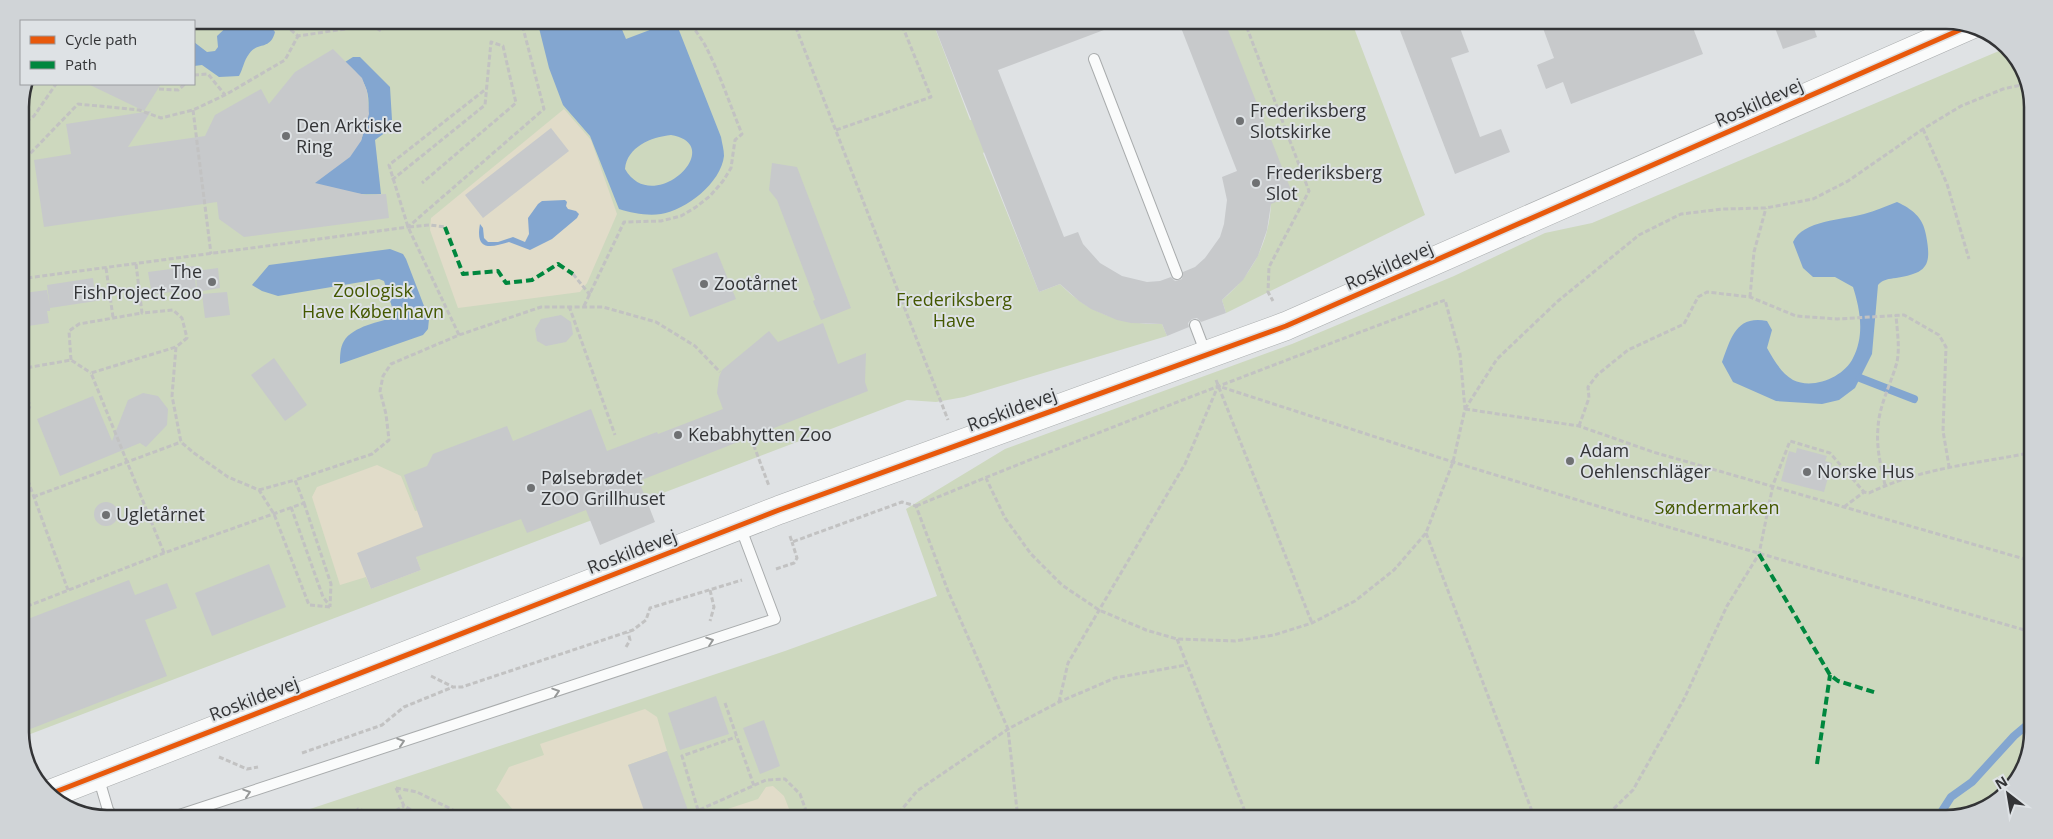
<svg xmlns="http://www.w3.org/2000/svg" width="2053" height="839" font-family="'Open Sans',sans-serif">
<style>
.green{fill:#cdd8be}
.sand{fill:#e1dcc9}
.water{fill:#83a6d0;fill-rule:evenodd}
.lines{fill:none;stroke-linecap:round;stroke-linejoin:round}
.stream{stroke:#83a6d0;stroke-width:8}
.building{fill:#c7c9cb}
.lane-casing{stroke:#a9acad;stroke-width:12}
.secondary-casing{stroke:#a9acad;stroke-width:29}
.path{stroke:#c2c2c2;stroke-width:3;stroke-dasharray:5 2.5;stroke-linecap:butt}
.lane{stroke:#fafbfb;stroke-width:10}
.secondary{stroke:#fafbfb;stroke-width:28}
.quiet{stroke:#00873e;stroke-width:4;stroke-dasharray:8 4;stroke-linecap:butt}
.cycleway-casing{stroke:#dee2e5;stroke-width:8}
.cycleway{stroke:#e8590c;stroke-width:5}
.oneway{stroke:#969898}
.poi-dot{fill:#6f7173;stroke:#dee2e5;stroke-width:2}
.labels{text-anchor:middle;stroke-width:4;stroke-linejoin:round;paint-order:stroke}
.street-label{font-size:18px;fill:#333436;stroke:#dee2e5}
.poi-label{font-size:18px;fill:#333436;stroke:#dee2e5;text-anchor:start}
.park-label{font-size:18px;fill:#445800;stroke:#dee2e5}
.rim{fill:none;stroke:#333436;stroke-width:2.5}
</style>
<rect width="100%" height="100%" fill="#dfe2e4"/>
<g class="green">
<path d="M107,20h825l38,100 4,-1 12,32 -3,2 56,139 21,-8c28,29 62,41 102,40l5,12 -203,61 -28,5 -29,-2 -887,338v-636l8,-18h166v-63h-93z"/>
<path d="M1224,20h127l74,195 -199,98 -4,-13c30,-25 47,-57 49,-96l-48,-181z"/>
<polygon points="2006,48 2015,54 2033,102 2026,765 1995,804 1946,819 280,819 785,651 937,596 906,509 1005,449 1292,344 1454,276 1545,233 1592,223"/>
</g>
<g class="sand">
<polygon points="564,109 591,140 617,214 587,283 580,292 458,308 430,230 431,218"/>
<polygon points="377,465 401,476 415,511 429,508 416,557 421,570 371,589 366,577 340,585 312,497 317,487"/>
<polygon points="645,709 657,717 667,751 628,765 660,819 521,819 496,790 509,767 544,755 540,744"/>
<polygon points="773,786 784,796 791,814 789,819 697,819 758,799 766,787"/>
</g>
<g class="water">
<path d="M237,20c15,0 29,-2 38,12 -5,19 -17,9 -26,22 -5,6 -6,15 -10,22l-20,1 -17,-12 -8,1v-24l13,10 8,-1 3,-4 -1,-11 15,-14 3,2 3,-1z"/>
<path d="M537,20h81l8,19 29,-11 -2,-8h22l46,117c1,6 3,13 3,19 -3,27 -38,54 -63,58 -14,2 -29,-1 -42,-5l-29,-73 -27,-31 -14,-37zM671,135c58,10 -18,83 -46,34 2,-22 26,-32 46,-34z"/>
<path d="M353,57h7l30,30 2,33 -6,12 -11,8 6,54c-40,3 -78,-14 -116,-26l96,-27c10,-34 15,-54 -16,-79z"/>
<path d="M565,200l2,2 -1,4 2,3 8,2 3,3 -2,4 -25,21 -22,11 -21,-8c-19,6 -34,9 -29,-18l3,4 1,10 4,4h10l15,-5 12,5 4,-8 -1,-16 10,-14 4,-3z"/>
<path d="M1897,202c15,7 26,15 29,33 6,31 1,38 -30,43 -7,1 -13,1 -18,7l-6,69 -17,34 -16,12 -17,4 -46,-3 -43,-19 -11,-20c9,-24 14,-47 45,-41l5,9 -5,18c7,12 14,25 26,32 20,10 51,-3 60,-22 12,-23 7,-49 0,-71l-18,-10h-22l-10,-9 -10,-26c10,-22 50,-22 71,-28 11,-3 22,-8 33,-12z"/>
<path d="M390,249l13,5 3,5 23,60 -1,10 -5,6 -83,29c0,-7 0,-17 4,-23 9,-15 36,-19 51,-24l-11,-36 -5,-2 -101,17 -16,-5 -10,-6 17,-20z"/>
</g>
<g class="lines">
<g class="stream">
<polyline points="1860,378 1914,399"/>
<polyline points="1942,811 1951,797 1972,782 2014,736 2027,725"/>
</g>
</g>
<g class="building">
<polygon points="932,20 1125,20 1125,22 998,70 1064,237 1078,232 1083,244 1100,263 1122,276 1147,282 1160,281 1171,277 1175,281 1182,279 1183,272 1195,267 1205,258 1220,237 1224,224 1227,200 1222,177 1237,171 1178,20 1224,20 1293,195 1271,204 1267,230 1258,256 1243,280 1222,300 1226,313 1201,322 1197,318 1192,319 1188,323 1189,327 1167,336 1162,324 1131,323 1117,320 1091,309 1079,301 1060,284 1039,292"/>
<polygon points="1396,20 1457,20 1469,52 1451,58 1480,137 1501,129 1510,152 1455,174"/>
<polygon points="1540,20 1571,20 1573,28 1594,20 1690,20 1703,54 1571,104 1563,82 1546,89 1537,65 1554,58"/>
<polygon points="1772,20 1811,20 1817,37 1783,49"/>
<polygon points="333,49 362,78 367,91 369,114 361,141 350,157 315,183 366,195 386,194 389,218 244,237 219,219 217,202 44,227 34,160 71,154 66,124 151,111 128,147 205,136 215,115 261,89 269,104 295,72"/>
<polygon points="88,84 161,84 144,111"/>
<polygon points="551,128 569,151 483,218 465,195"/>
<polygon points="772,163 797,167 851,308 821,320 813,301 815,300 777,200 769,190"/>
<polygon points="717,252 736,299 690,317 672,269"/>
<polygon points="194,266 196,288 152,295 148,272"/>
<polygon points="218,268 220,288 197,292 196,271"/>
<polygon points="93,278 96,301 50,308 50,311 47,311 49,323 28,326 24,293 47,290 50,307 47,285"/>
<polygon points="227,292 230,315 205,318 202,294"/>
<polygon points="561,315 571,322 573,334 566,342 546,346 537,341 535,329 541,319"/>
<polygon points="823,323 838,364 866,353 865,382 868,391 639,481 655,522 600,545 586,510 527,533 521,519 416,557 421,570 371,589 357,553 423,527 404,475 427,466 433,454 507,426 513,441 591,409 607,451 657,432 658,434 723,409 717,393 719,377 722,370 769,331 778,342"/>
<polygon points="274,358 307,405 285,421 251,375"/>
<polygon points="143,393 158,396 168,409 167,425 146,447 140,443 60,476 37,419 93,396 112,441 128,400"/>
<polygon points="1797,448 1827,456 1825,461 1832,463 1824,492 1781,481 1789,451 1796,453"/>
<circle cx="106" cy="514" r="12"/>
<polygon points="269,564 286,607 212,636 195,593"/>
<polygon points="129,580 135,595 167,583 177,608 145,620 167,676 20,733 20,622"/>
<polygon points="716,696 729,734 680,750 668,713"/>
<polygon points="764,720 780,766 760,774 743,728"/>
<polygon points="667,751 691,819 647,819 628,765"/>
</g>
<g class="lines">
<defs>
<g id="lane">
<polyline points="1094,59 1177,274"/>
<polyline points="1195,325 1206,354"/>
<polyline points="98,776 108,810 115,819"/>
<polyline points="167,819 775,619 740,526"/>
</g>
<polyline id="secondary" points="50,794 779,510 1286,326 1971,25"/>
</defs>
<use href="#lane" class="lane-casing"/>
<use href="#secondary" class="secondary-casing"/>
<g class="path">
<polyline points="279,20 298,36 371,25 383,32"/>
<polyline points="793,20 948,420"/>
<polyline points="1244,20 1309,191 1269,267 1268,292 1273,301"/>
<polyline points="194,75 208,74 225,95"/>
<polyline points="159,89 178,90 185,84"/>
<polyline points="20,103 34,84"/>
<polyline points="193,110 211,254"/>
<polyline points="20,126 34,116 56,84"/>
<polyline points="1923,129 1947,184 1969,259"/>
<polyline points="836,130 931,97 900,20"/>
<polyline points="20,164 78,104 139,110 161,118 193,110 225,95 285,60 298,36"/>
<polyline points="392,180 485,105 491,42 503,46 516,103 422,183"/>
<polyline points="409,227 430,225 445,227"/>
<polyline points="20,242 23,279"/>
<polyline points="136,264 142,313 173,310 182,318 187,338 176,347 172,396 181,442 194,453 228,477 259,490 274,514 309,605 330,607"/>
<polyline points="106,268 113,317"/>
<polyline points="573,274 590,295"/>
<polyline points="20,279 408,227 544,109 521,20"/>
<polyline points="1750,297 1754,252 1766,208"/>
<polyline points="569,306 615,435"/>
<path d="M584,306l40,-84 37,-1 20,-5 15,-9 14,-11 13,-15 8,-13 4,-28 7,-6c-12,-29 -22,-60 -36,-87 -5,-10 -12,-17 -17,-27"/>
<polyline points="459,335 408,227 389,165 486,89"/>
<polyline points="71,360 69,331 79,324 142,313"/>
<polyline points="20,369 71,360 91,373"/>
<polyline points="20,378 30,406 20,428"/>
<polyline points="1216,380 1312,623"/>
<polyline points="1465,409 1497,359 1558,301 1639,235 1681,214 1723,209 1766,208 1813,199 1848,181 1923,129 1961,106 2003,89 2026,84"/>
<polyline points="1465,409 1579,426 1653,452 2028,560"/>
<polyline points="1579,426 1589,398 1588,387 1597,375 1628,350 1684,324 1698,297 1707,292 1750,297 1796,316 1837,319 1904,315 1939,335 1946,347 1943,431 1949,466"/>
<polyline points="751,438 769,486"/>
<polyline points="20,459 68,590"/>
<path d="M1885,485c-4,-18 -9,-38 -7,-57 1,-23 13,-44 19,-66 3,-15 0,-32 -1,-47"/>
<polyline points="259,490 295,480"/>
<polyline points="33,497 181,442"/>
<polyline points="304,503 331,584 330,607"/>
<path d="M916,506c175,-72 352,-139 529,-206l15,54 5,55 -12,53 -27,71 -32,37 -39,31 -43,22 -38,12 -39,6 -58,-2 -31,-9 -47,-20 -37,-25 -31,-31 -26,-36 -19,-40"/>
<polyline points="291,507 323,597 330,606"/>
<path d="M1844,507l20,-15 5,1c52,-25 105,-29 160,-40"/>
<polyline points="1426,533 1535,819"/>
<polyline points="790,536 792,542 902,502 916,506 948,591 1008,729 1018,819"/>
<polyline points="164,553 91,373 176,347"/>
<polyline points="776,569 794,563 797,558 792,542"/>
<polyline points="710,590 714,607 710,621"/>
<polyline points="20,609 164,553 304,503 295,480 372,454 389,440 386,414 380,391 383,376 391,364 459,335 541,307 603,307 656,322 695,346 720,372"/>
<polyline points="1177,639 1248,819"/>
<polyline points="626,647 630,640 628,632"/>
<polyline points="431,676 453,687 462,687 633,630 646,620 650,608 742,580"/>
<polyline points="1059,702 1068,663 1185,464 1218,386 1453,462 1630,516 2028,631"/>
<polyline points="725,703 754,786"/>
<polyline points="302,753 382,725 404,707 453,687"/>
<polyline points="219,757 247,769 258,767"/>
<polyline points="396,788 417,792 471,819"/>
<polyline points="396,788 404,806 427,819"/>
<polyline points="698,810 682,756 736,737"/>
<polyline points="321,819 328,816 332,819"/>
<polyline points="351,819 358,809 384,817 404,806"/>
<polyline points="679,819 766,780 785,779 800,794 809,819"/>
<polyline points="894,819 917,791 1008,729 1059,702 1115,678 1186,665"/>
<polyline points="1603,819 1633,790 1684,699 1727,606 1759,554 1773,485 1790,441 1830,453 1864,492"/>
</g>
<use href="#lane" class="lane"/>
<use href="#secondary" class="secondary"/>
<g class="quiet">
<polyline points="445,227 463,274 498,271 506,283 532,280 558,264 573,274"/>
<polyline points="1759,554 1830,675 1838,681 1877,693"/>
<polyline points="1817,764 1830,675"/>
</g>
<defs>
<polyline id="cycleway" points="50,794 779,510 1286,326 1971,25"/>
</defs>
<use href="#cycleway" class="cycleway-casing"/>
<use href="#cycleway" class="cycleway"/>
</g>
<defs><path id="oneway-chevron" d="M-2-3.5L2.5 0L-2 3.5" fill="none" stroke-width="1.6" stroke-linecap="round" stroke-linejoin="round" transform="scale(1.25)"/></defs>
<g class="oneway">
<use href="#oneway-chevron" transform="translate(710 641) rotate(-19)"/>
<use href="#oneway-chevron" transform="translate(556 692) rotate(-18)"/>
<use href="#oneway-chevron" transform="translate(401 742) rotate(-18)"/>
<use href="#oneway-chevron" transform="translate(247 793) rotate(-18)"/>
</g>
<g class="poi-dot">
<circle cx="1240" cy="121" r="5"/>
<circle cx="286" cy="136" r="5"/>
<circle cx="1256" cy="183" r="5"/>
<circle cx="212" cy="282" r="5"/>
<circle cx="704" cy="284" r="5"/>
<circle cx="678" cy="435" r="5"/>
<circle cx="1570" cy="461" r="5"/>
<circle cx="1807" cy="472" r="5"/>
<circle cx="531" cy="488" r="5"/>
<circle cx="106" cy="515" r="5"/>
</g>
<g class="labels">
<g class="street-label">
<text transform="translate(1759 103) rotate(-24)" y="6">Roskildevej</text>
<text transform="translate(1389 266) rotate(-24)" y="6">Roskildevej</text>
<text transform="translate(1012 410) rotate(-20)" y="6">Roskildevej</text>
<text transform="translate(632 552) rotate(-21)" y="6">Roskildevej</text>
<text transform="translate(254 699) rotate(-21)" y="6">Roskildevej</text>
</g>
<g class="poi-label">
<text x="1250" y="117">Frederiksberg<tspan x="1250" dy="21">Slotskirke</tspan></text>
<text x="296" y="132">Den Arktiske<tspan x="296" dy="21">Ring</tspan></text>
<text x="1266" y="179">Frederiksberg<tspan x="1266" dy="21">Slot</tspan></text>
<text x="202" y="278" text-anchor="end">The<tspan x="202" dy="21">FishProject Zoo</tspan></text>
<text x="714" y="290">Zootårnet</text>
<text x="688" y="441">Kebabhytten Zoo</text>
<text x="1580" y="457">Adam<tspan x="1580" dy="21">Oehlenschläger</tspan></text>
<text x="1817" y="478">Norske Hus</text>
<text x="541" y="484">Pølsebrødet<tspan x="541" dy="21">ZOO Grillhuset</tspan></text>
<text x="116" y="521">Ugletårnet</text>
</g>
<g class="park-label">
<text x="373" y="297">Zoologisk<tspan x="373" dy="21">Have København</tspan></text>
<text x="954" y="306">Frederiksberg<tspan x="954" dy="21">Have</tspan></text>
<text x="1717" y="514">Søndermarken</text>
</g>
</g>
<path d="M0 0H2053V839H0ZM107 29H1946A78 78 0 0 1 2024 107V732A78 78 0 0 1 1946 810H107A78 78 0 0 1 29 732V107A78 78 0 0 1 107 29Z" fill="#d0d4d7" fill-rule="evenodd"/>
<path class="rim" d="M107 29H1946A78 78 0 0 1 2024 107V732A78 78 0 0 1 1946 810H107A78 78 0 0 1 29 732V107A78 78 0 0 1 107 29Z"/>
<rect x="20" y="20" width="175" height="65" fill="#dee2e5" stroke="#9a9c9f"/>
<rect x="30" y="36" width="25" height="8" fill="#e8590c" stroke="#9a9c9f"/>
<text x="65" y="45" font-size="15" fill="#333436">Cycle path</text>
<rect x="30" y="61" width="25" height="8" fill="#00873e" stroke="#9a9c9f"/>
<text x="65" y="70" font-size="15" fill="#333436">Path</text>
<g transform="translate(2008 794) rotate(329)" stroke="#dee2e5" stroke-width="4" paint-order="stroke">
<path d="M0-4L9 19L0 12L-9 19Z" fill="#333436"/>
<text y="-8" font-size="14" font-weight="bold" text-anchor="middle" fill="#333436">N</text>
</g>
</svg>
